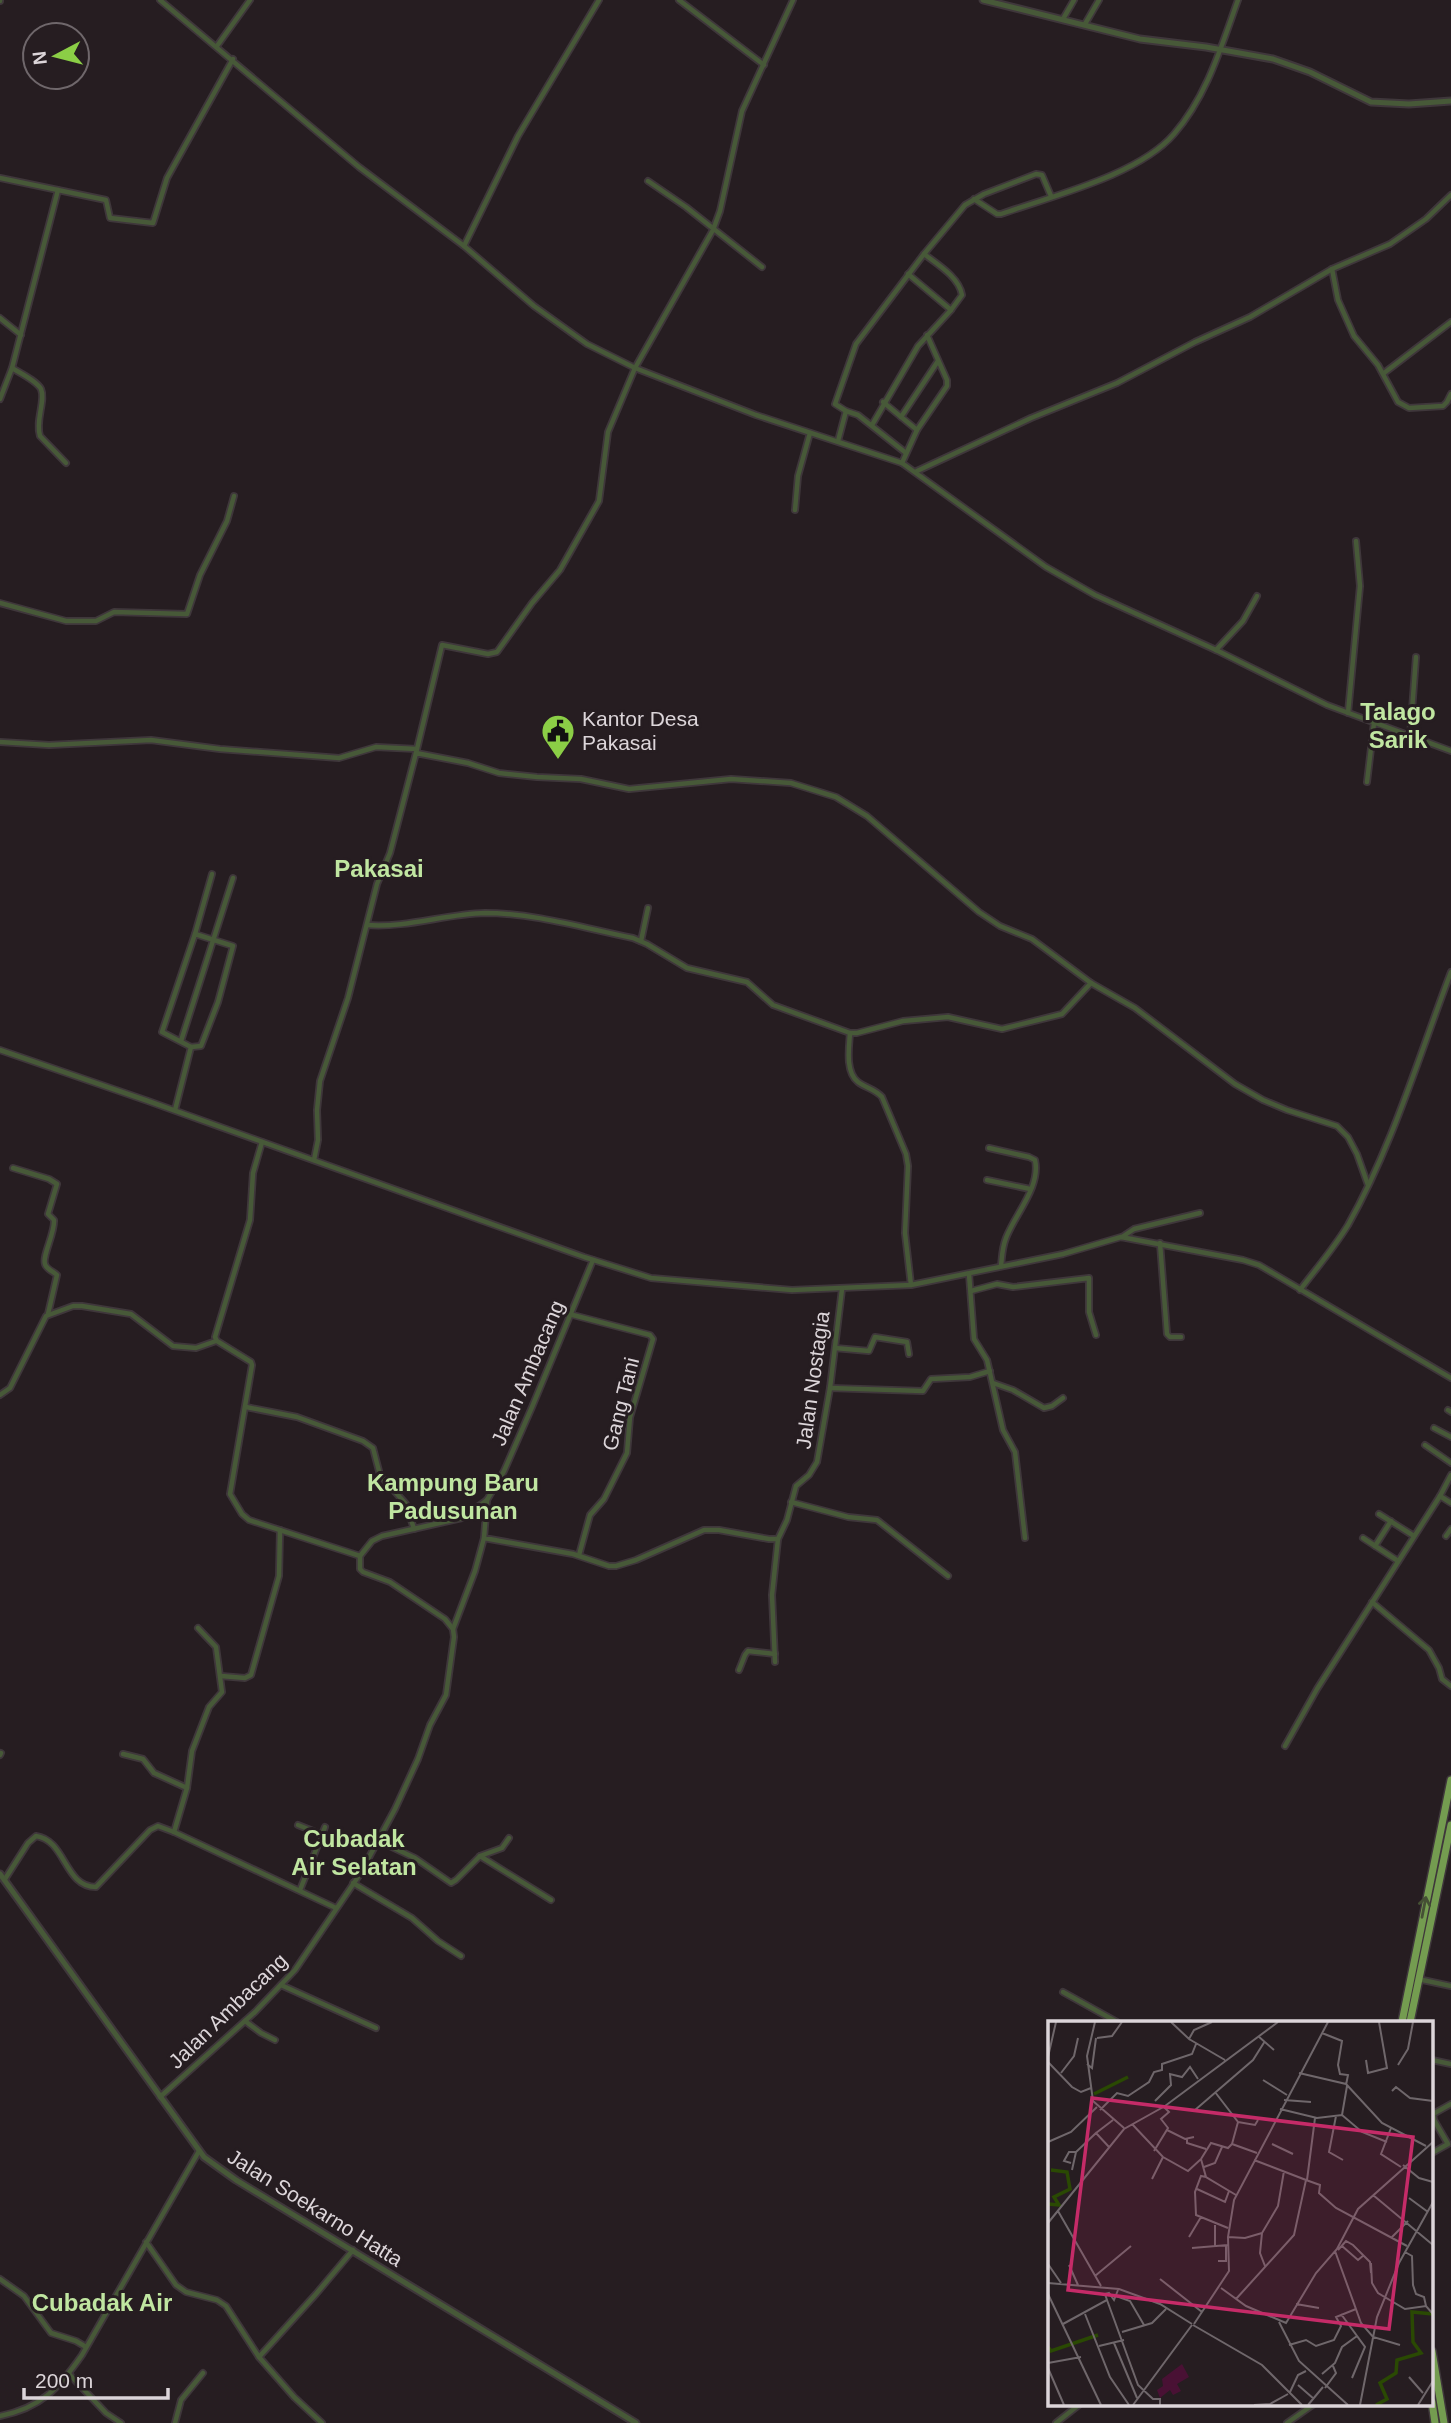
<svg xmlns="http://www.w3.org/2000/svg" width="1451" height="2423" font-family="Helvetica,sans-serif">
<style>
.lines{fill:none;stroke-linecap:round;stroke-linejoin:round}
.minor-casing{stroke:#3f373b;stroke-width:8}
.tertiary-casing{stroke:#3f373b;stroke-width:9}
.trunk-casing{stroke:#3f373b;stroke-width:10}
.minor{stroke:#475938;stroke-width:4.5}
.tertiary{stroke:#475938;stroke-width:5}
.trunk{stroke:#749c50;stroke-width:7}
.oneway{stroke:#455034}
.labels{text-anchor:middle;stroke-width:6;stroke-linejoin:round;paint-order:stroke}
.poi-label{font-size:21px;fill:#dcd5d9;stroke:#261d21;text-anchor:start}
.street-label{font-size:21px;fill:#dcd5d9;stroke:#261d21}
.quarter-label{font-size:24px;font-weight:bold;fill:#c0e6a1;stroke:#261d21}
.inset-river{fill:none;stroke:#2a4903;stroke-width:3.5}
.inset-road{fill:none;stroke:#6f676b;stroke-width:2}
.view{fill:#c52b68;fill-opacity:0.15;stroke:#c52b68;stroke-width:3.5}
.inset-edge{fill:none;stroke:#dcd5d9;stroke-width:3.5}
</style>
<rect width="100%" height="100%" fill="#261d21"/>
<g class="lines">
<defs>
<g id="minor">
<polyline points="160,0 359,167 464,246 534,306 587,344 635,368 756,415 902,463 1046,567 1095,595 1216,650 1327,705 1451,751"/>
<polyline points="679,0 764,65"/>
<polyline points="0,1 0,0"/>
<polyline points="1063,19 1074,0"/>
<polyline points="1085,24 1099,0"/>
<polyline points="217,46 250,0"/>
<polyline points="0,178 106,200 110,218 153,223 167,178 233,59"/>
<polyline points="648,181 686,207 762,267"/>
<path d="M974,199l23,15h4c51,-18 138,-39 173,-80 33,-38 47,-87 64,-134"/>
<polyline points="464,246 518,136 599,0"/>
<polyline points="1332,269 1338,300 1354,336 1378,365 1398,402 1409,408 1443,406 1447,402 1451,394"/>
<polyline points="908,274 951,310"/>
<polyline points="0,318 21,335"/>
<path d="M12,368c8,5 25,13 29,21 5,11 -6,32 -1,47l26,27"/>
<polyline points="1384,373 1451,322"/>
<polyline points="0,399 12,368 58,190"/>
<polyline points="883,402 917,430"/>
<polyline points="901,417 938,361"/>
<path d="M872,425l46,-79 33,-36 11,-15c-3,-18 -25,-31 -38,-41"/>
<polyline points="838,441 846,411"/>
<polyline points="906,453 858,415 846,411 835,404 856,344 924,254 965,205 984,194 1036,174 1042,175 1051,196"/>
<polyline points="902,463 917,430 947,386 947,380 927,335"/>
<polyline points="917,471 1031,418 1117,383 1195,342 1250,317 1332,269 1390,244 1426,219 1451,195"/>
<polyline points="795,510 798,476 810,433"/>
<polyline points="0,603 66,621 96,621 114,612 187,614 200,575 227,521 234,496"/>
<polyline points="1216,650 1243,621 1257,596"/>
<polyline points="1348,713 1360,586 1356,541"/>
<polyline points="1410,737 1416,657"/>
<polyline points="0,742 49,745 151,740 220,749 339,758 376,747 417,749"/>
<polyline points="416,753 442,645 488,654 497,652 532,603 560,570 599,501 608,432 635,368 713,230 720,211 742,111 793,0"/>
<polyline points="1367,782 1374,723"/>
<path d="M367,925c40,3 78,-11 118,-12 49,0 99,15 148,25l14,6 40,24 60,14 26,23 77,28h7l46,-12 45,-4 54,12 60,-15 29,-31"/>
<polygon points="195,934 233,946 218,1002 201,1046 191,1047 162,1032"/>
<polyline points="195,934 212,874"/>
<polyline points="641,941 648,908"/>
<path d="M850,1033c-1,14 -5,39 8,49 8,6 17,7 24,15l24,57 2,12 -3,67 6,52"/>
<polyline points="181,1041 233,878"/>
<polyline points="0,1050 148,1101 584,1257 651,1278 792,1290 911,1285 1063,1254 1121,1237 1243,1260 1259,1265 1451,1378"/>
<polyline points="175,1110 191,1047"/>
<polyline points="262,1142 253,1173 250,1220 215,1337 217,1341 251,1362 252,1365 230,1494 242,1514 249,1520 360,1556"/>
<path d="M989,1148l40,9 6,3c6,27 -20,54 -29,78 -4,10 -4,19 -5,28"/>
<polyline points="314,1160 318,1140 317,1110 320,1081 348,998 377,884 390,853 416,753 468,763 499,773 537,777 581,779 629,789 731,779 791,783 836,797 867,816 979,912 1000,926 1032,939 1091,983 1135,1008 1235,1084 1263,1100 1287,1110 1337,1126 1348,1137 1357,1154 1368,1185"/>
<path d="M13,1168l36,11 8,5 -9,30 6,6c1,13 -12,36 -9,44 1,5 9,8 12,11l-9,39"/>
<polyline points="987,1180 1030,1189"/>
<polyline points="1122,1237 1134,1229 1200,1213"/>
<polyline points="1160,1243 1167,1334 1170,1337 1181,1337"/>
<polyline points="969,1274 974,1339 987,1360 1003,1430 1015,1452 1025,1538"/>
<path d="M1300,1290c16,-21 34,-42 48,-65 44,-78 71,-169 103,-253"/>
<polyline points="971,1291 997,1284 1013,1287 1089,1278 1089,1312 1096,1335"/>
<polyline points="569,1314 650,1335 653,1339 630,1417 627,1453 604,1499 590,1515 579,1555"/>
<polyline points="835,1348 869,1351 875,1337 907,1342 909,1354"/>
<polyline points="993,1383 1013,1390 1044,1408 1052,1406 1063,1398"/>
<polyline points="830,1388 923,1391 931,1379 970,1377 990,1371"/>
<polyline points="0,1395 10,1388 46,1316 73,1306 82,1306 131,1314 173,1346 196,1348 216,1341"/>
<polyline points="246,1407 297,1417 363,1441 373,1448 380,1475 406,1504 414,1529"/>
<polyline points="1448,1410 1451,1412"/>
<polyline points="1434,1428 1451,1437"/>
<polyline points="1425,1445 1451,1463"/>
<polyline points="1440,1496 1451,1503"/>
<polyline points="487,1500 484,1538 573,1554 609,1566 616,1566 636,1560 704,1530 719,1530 769,1539 778,1539 787,1520 796,1486 809,1475 817,1462 830,1388 842,1289"/>
<polyline points="791,1502 848,1517 877,1520 948,1576"/>
<polyline points="1379,1514 1414,1536"/>
<polyline points="1446,1536 1451,1529"/>
<polyline points="1363,1538 1398,1561"/>
<polyline points="1375,1546 1391,1521"/>
<polyline points="1372,1602 1429,1650 1439,1668 1442,1679 1451,1686"/>
<polyline points="453,1629 475,1571 484,1538"/>
<polyline points="775,1662 772,1595 778,1539"/>
<polyline points="739,1670 745,1655 748,1651 775,1654"/>
<polyline points="221,1676 245,1678 251,1675 279,1576 280,1530"/>
<polyline points="1285,1746 1317,1689 1440,1496 1451,1475"/>
<polyline points="123,1754 143,1759 154,1773 187,1788"/>
<polyline points="0,1755 1,1753"/>
<polyline points="298,1825 323,1835"/>
<polyline points="174,1832 187,1788 192,1751 209,1707 222,1692 216,1647 198,1628"/>
<polyline points="379,1841 415,1858 451,1883 456,1880 480,1856 551,1900"/>
<polyline points="480,1856 502,1848 509,1838"/>
<path d="M5,1879l23,-36 8,-7c30,4 28,51 60,51l54,-57 8,-4 16,6 162,76"/>
<polyline points="353,1883 412,1918 438,1941 461,1956"/>
<polyline points="300,1890 325,1827"/>
<polyline points="1418,1979 1451,1986"/>
<polyline points="281,1985 376,2028"/>
<polyline points="1063,1992 1117,2022"/>
<polyline points="245,2021 261,2033 275,2040"/>
<polyline points="1432,2060 1451,2064"/>
<polyline points="160,2097 255,2012 295,1970 360,1874 395,1809 418,1759 430,1725 446,1695 454,1637 453,1629 445,1619 390,1582 363,1572 360,1569 360,1556 372,1541 382,1536 462,1518 487,1500 504,1471 532,1407 593,1260"/>
<polyline points="1432,2153 1448,2144 1434,2120 1433,2114 1451,2104"/>
<polyline points="146,2242 176,2285 186,2292 217,2300 226,2306 259,2357"/>
<polyline points="0,2279 24,2296 51,2333 76,2341 86,2347"/>
<polyline points="69,2374 106,2413 121,2423"/>
<path d="M0,2416c41,-8 59,-28 82,-61l117,-204"/>
<polyline points="175,2423 181,2400 203,2373"/>
<polyline points="322,2423 294,2397 259,2357 316,2294 353,2250"/>
<polyline points="1056,2423 1080,2404"/>
<polyline points="1287,2423 1314,2404"/>
</g>
<g id="tertiary">
<polyline points="983,0 1140,39 1206,47 1273,59 1310,72 1371,102 1409,104 1451,101"/>
<polyline points="0,1874 204,2157 236,2180 636,2423"/>
</g>
<g id="trunk">
<polyline points="1402,2022 1451,1780"/>
<polyline points="1410,2022 1451,1825"/>
<polyline points="1432,2351 1444,2423"/>
<polyline points="1432,2402 1435,2423"/>
</g>
</defs>
<use href="#minor" class="minor-casing"/>
<use href="#tertiary" class="tertiary-casing"/>
<use href="#trunk" class="trunk-casing"/>
<use href="#minor" class="minor"/>
<use href="#tertiary" class="tertiary"/>
<use href="#trunk" class="trunk"/>
</g>
<defs><path id="oneway-shaft" d="M-6 0H5M1.5-3L5.5 0L1.5 3" fill="none" stroke-width="1.6" stroke-linecap="round" stroke-linejoin="round" transform="scale(1.75)"/></defs>
<use class="oneway" href="#oneway-shaft" transform="translate(1424 1907) rotate(-79)"/>
<defs>
<symbol id="civic-pin" viewBox="-11 -11 22 30"><path d="M0 17L-7.5 6A9.5 9.5 0 1 1 7.5 6Z" fill="#8bce46" stroke="#261d21"/><path d="M-.6-6.5H3V-4.5H.6V-3L4-1V1h2V6H-6V1h2V-1L-.6-3ZM-1.2 2.5V6h2.4V2.5Z" fill="#111"/></symbol>
</defs>
<g fill-rule="evenodd">
<use href="#civic-pin" x="539" y="712" width="38" height="52"/>
</g>
<g class="labels">
<g class="poi-label">
<text x="582" y="726">Kantor Desa<tspan x="582" dy="24">Pakasai</tspan></text>
</g>
<g class="street-label">
<text transform="translate(528 1373) rotate(-67)" y="7">Jalan Ambacang</text>
<text transform="translate(813 1380) rotate(-82)" y="7">Jalan Nostagia</text>
<text transform="translate(621 1404) rotate(-76)" y="7">Gang Tani</text>
<text transform="translate(228 2011) rotate(-44)" y="7">Jalan Ambacang</text>
<text transform="translate(315 2208) rotate(32)" y="7">Jalan Soekarno Hatta</text>
</g>
<g class="quarter-label">
<text x="1398" y="720">Talago<tspan x="1398" dy="28">Sarik</tspan></text>
<text x="379" y="877">Pakasai</text>
<text x="453" y="1491">Kampung Baru<tspan x="453" dy="28">Padusunan</tspan></text>
<text x="354" y="1847">Cubadak<tspan x="354" dy="28">Air Selatan</tspan></text>
<text x="102" y="2311">Cubadak Air</text>
</g>
</g>
<g transform="translate(1048 2021)">
<rect width="385" height="385" fill="#261d21"/>
<path d="M134,343l7,13 -12,7 4,7 -8,4 -3,-5 -10,8 -3,-8 6,-4 -1,-7z" fill="#491134"/>
<path class="inset-river" d="M46,73l34,-17M0,183l11,1 -5,-8 16,-8 -3,-17 -16,-2M0,326l3,4 47,-16M328,384l11,-6 -7,-16 16,-10 1,-13 24,-7 -8,-11 -1,-30 21,2"/>
<path class="inset-road" d="M47,1l-8,34 6,45 31,27M123,1l18,17 5,-9 18,-8M274,12l20,8 -4,24 2,9 8,1 -2,10M210,15l16,14M49,17l15,-2 10,-14M141,18l36,21M0,36l8,-35M318,39l2,13 19,-5 -8,-46M0,41l24,25 9,5 10,-4M39,43l5,4 4,-30M350,44l10,-16 5,-27M13,52l13,-17 4,-18M251,52l47,11 36,39 44,23M215,59l24,15M344,70l4,-4 14,11 23,3M167,71l23,30 -6,22M236,79l27,2M107,80l16,-16 -1,-11 12,3 8,-10 8,12M232,88l37,9 25,-3 20,17 25,10M52,89l17,-17 11,3 21,-14 5,-10 8,-2v-6l30,-10 4,-10M147,89l58,-50 12,-19M294,94l5,-29M288,95l-7,36 14,8M190,101l17,3 3,-5M84,103l31,33 25,14 13,-12 5,18 30,18M343,107l-10,26 20,13M119,109l18,9 9,-2M48,112l17,-13M139,118v4l19,6M0,121l23,-10 26,-25M224,123l21,10M106,130l14,-23 -7,-9 8,-7 -5,-5M153,138l10,-16 17,5 4,-4 25,9M23,142l-7,-2 5,-9h7M355,144l16,13 14,4M156,146l11,-4 7,-16M24,149l4,-18 20,-19 13,14M158,156l-5,-1 -6,16 1,23 32,13M104,158l11,-22M258,159l14,5 -1,8 17,15 71,38M259,159l8,-62M149,168l28,13 4,-11M325,174l60,50M361,177l19,14M10,190l43,75M0,202l76,-94 41,-23 113,-84M141,216l12,-20M180,216l17,1 17,-5M344,216l16,-16M167,225v-21M294,225l16,14 6,-5M144,227l36,-3M290,229l8,-9 7,4 17,17 1,11M287,230l26,72 12,14 27,8M357,231l7,4 1,29 3,9 8,3 2,9M170,240h8v-15M323,242l1,20 6,10 27,16 21,-3 7,8M0,243l13,19M21,244l9,20M217,245l-5,-13 2,-20 16,-27 6,-35M47,255l36,-30M112,258l42,33M0,262l71,6 41,15 32,20M173,267l25,18 40,17 30,-50 21,-24 21,-40 75,-67M0,273l53,111M57,273l4,-1 5,7 4,-10M68,275l14,5 14,24M188,278l58,-64 12,-55 -52,-20M59,279l31,85 15,14h7v6M248,283l23,4M37,293l25,63 19,28M293,293l24,33 -13,31M231,301l20,39 49,44M15,303l44,-24 -2,-6M146,303l35,-53 -1,-34 6,-37 94,-178M145,304l69,40 40,40M74,311l30,-9 14,-14M66,322l23,55M241,324l17,-5 10,6 18,-6 7,-14 -5,-9 20,-8M51,325l25,-6M0,342l33,-6M0,347l16,37M274,353l13,-11 7,-16 15,-11M361,356l14,16M250,364l16,14M277,367l11,-15 -3,-7M242,371l8,-17 8,-4M85,384l59,-80M206,384l16,-1 18,-10M260,384l15,-18M312,384l17,-88 22,-54 34,-61M370,384l15,-24"/>
<path class="view" d="M44,77l321,39 -24,192 -321,-39z"/>
<rect width="385" height="385" class="inset-edge"/>
</g>
<g transform="translate(56 56) rotate(263)"><circle r="33" fill="#261d21" stroke="#6f676b" stroke-width="2"/>
<path d="M0-5L12 26L0 18L-12 26Z" fill="#8bce46"/>
<text y="-10" font-size="19" font-weight="bold" text-anchor="middle" fill="#dcd5d9">N</text>
</g>
<path d="M24 2388v10h144v-10" fill="none" stroke="#dcd5d9" stroke-width="3.5"/>
<text x="35" y="2388" font-size="21" fill="#dcd5d9" stroke="#261d21" stroke-width="5" paint-order="stroke">200 m</text>
</svg>
